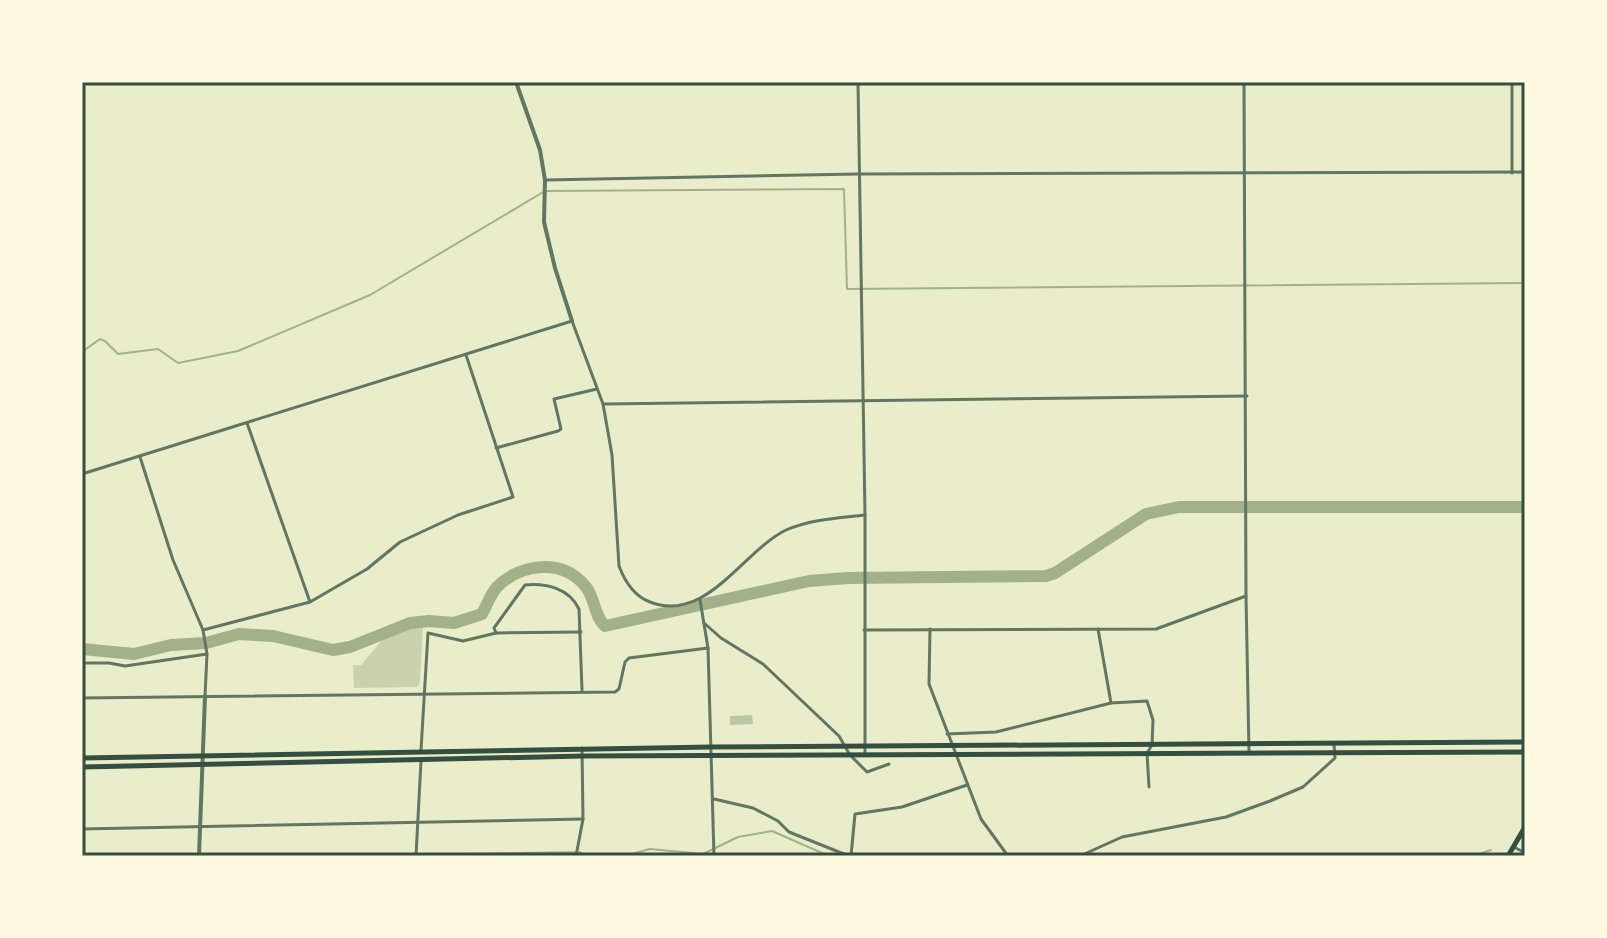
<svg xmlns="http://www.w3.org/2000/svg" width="1607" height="938" font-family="'PT Sans Narrow',sans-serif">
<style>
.green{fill:#cad2ad}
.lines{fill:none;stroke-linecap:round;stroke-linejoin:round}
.stream{stroke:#a3b18a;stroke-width:2}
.river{stroke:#a3b18a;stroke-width:12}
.building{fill:#bcc5a7}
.minor{stroke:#617663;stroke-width:3}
.tertiary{stroke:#617663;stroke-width:4}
.secondary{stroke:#344e41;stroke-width:5}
.primary{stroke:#344e41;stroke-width:5}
.neatline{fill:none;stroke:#344e41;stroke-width:3}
</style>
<rect width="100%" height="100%" fill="#e9edc9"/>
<polygon class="green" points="409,625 423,625 420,683 417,687 354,688 353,665 361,665 390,631"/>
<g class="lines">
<g class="stream">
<polyline points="82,352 100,339 105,341 118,354 158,349 178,363 238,351 370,295 545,191 844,189 847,289 1525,283"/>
<polyline points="335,856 580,852 587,856"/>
<polyline points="624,856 650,849 703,854 738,837 772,831 829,856"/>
<polyline points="1473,856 1491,850"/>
</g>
<path class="river" d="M82,649l52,5 37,-9 35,-2 33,-9 34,2 60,14 17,-3 60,-24 19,-2 25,2 28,-9c5,-9 8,-19 15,-27 24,-24 66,-29 89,0 9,11 8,29 19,39l204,-45 39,-3 198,-2 9,-3 91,-59 33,-7h346"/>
</g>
<polygon class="building" points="752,715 753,724 730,725 730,716"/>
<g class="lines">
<g class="minor">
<polyline points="858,82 865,515 865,754"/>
<polyline points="1244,82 1246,596 1249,752"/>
<polyline points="1512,82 1512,173"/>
<polyline points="545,180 858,174 1525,172"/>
<polyline points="603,404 1247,396"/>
<polyline points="247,423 310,602"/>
<polyline points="496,448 558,431 561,429 554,399 597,389"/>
<polyline points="140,457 173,560 203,630 207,654 205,696"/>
<path d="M82,474l490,-153 31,83 9,51 7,111c6,16 15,30 31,36 56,22 93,-51 136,-72 25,-11 53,-12 79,-15"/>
<polyline points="700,600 708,648 714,856"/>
<polyline points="704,623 721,638 763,664 839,736 850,755 867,772 889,764"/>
<polyline points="930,629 929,684 981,819 1008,856"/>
<polyline points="1098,629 1111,703"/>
<polyline points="203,630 310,602 367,569 400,542 458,515 513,497 466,355"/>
<polyline points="864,630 1156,629 1246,596"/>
<path d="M496,633l-2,-5 31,-43c21,-2 44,3 54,24l3,81"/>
<polyline points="82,663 109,663 125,666 207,654"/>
<polyline points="82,698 615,692 619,689 625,662 629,658 708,648"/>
<polyline points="947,734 996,732 1111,703 1147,701 1153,720 1152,745 1147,753 1149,787"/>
<polyline points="421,750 428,633 463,641 496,633 581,632"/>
<polyline points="714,799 753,808 778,821 789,832 849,856"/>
<polyline points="82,829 583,819"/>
<polyline points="1514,847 1525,853"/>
<polyline points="416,856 421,761"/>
<polyline points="576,856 583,819 582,748"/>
<polyline points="851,856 855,814 902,807 967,785"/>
<polyline points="1080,856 1122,837 1226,817 1270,801 1303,787 1335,758 1334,744"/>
</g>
<g class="tertiary">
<polyline points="516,82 540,150 545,180 544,222 555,268 572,321"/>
<polyline points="199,856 205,696"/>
</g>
<g class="secondary">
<polyline points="82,758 712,747 1525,742"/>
<polyline points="82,767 583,756 1525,752"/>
</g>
<polyline class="primary" points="1508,856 1525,827"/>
</g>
<rect width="1607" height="938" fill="none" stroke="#fefae0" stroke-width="168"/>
<rect x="84" y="84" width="1439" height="770" class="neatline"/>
</svg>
